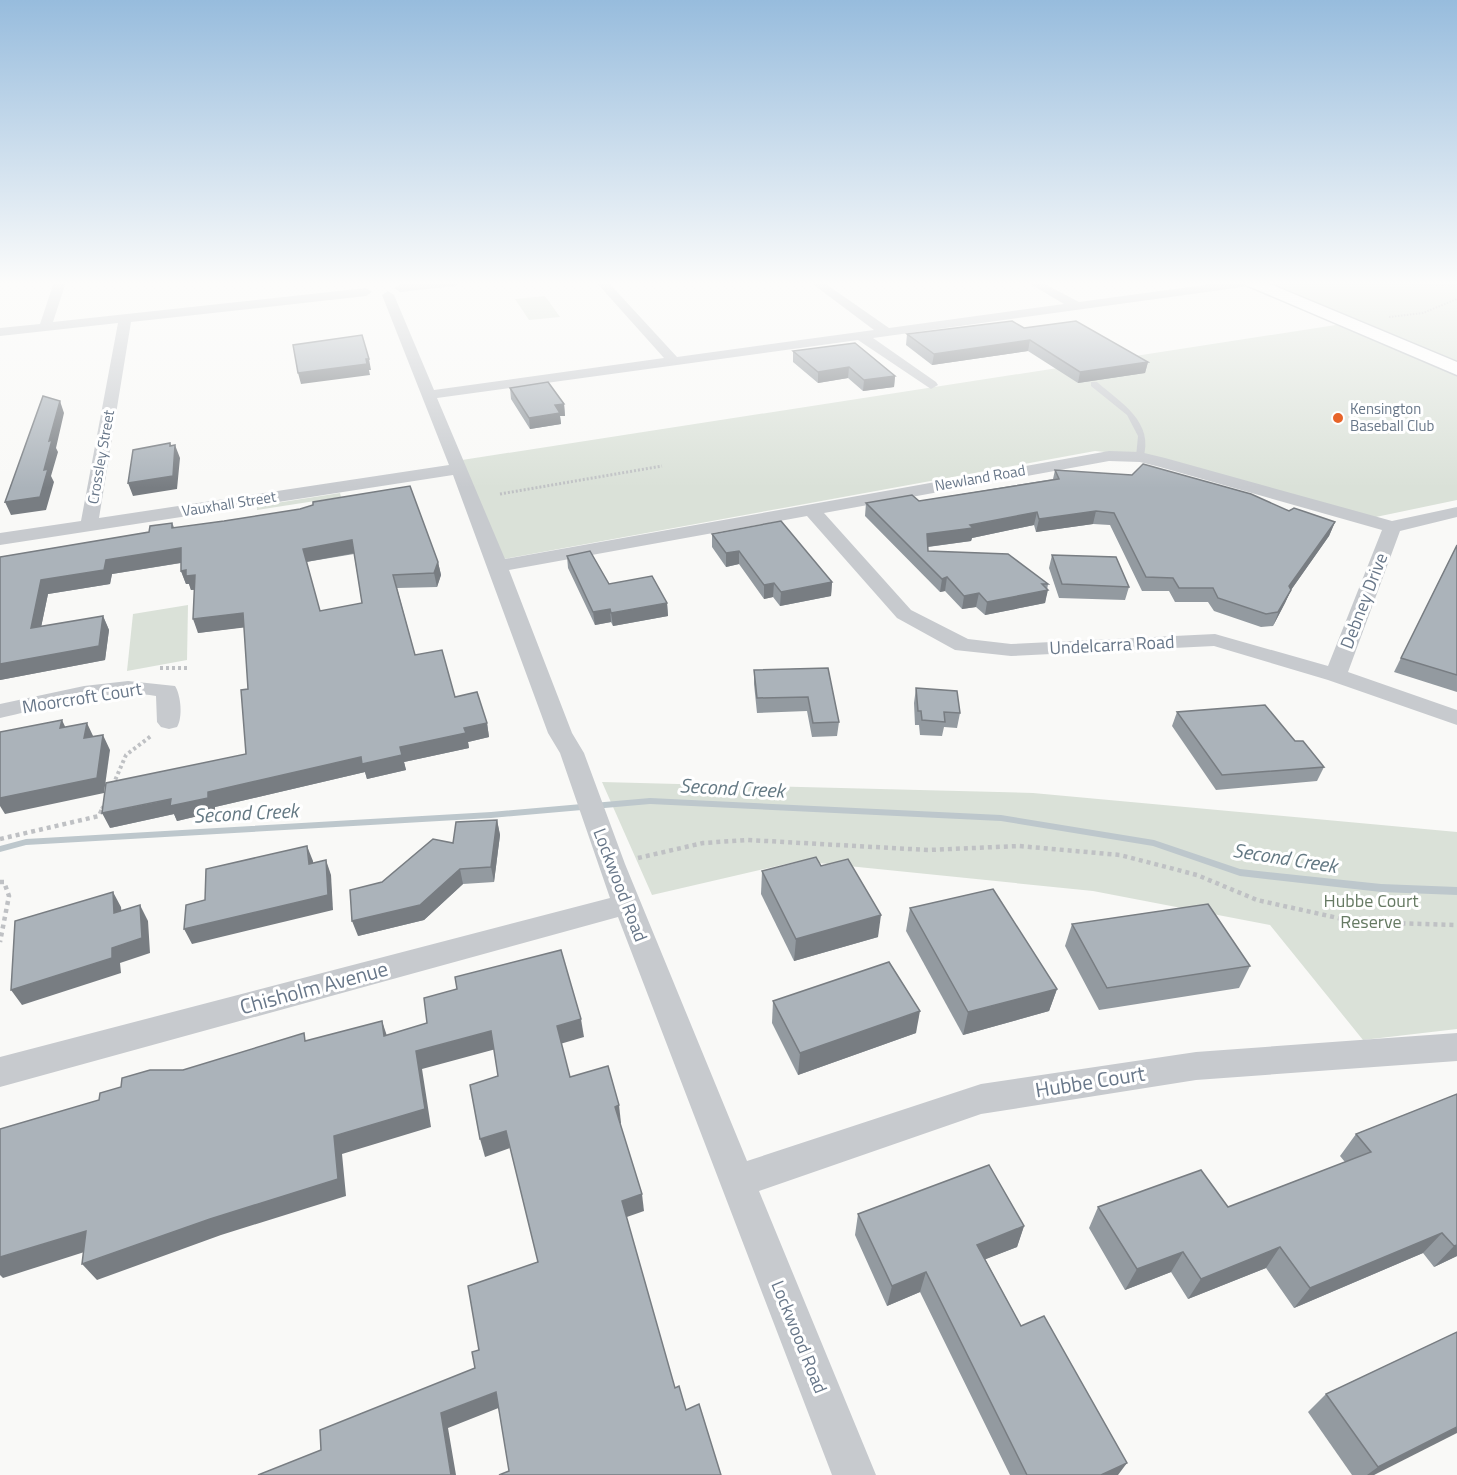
<svg xmlns="http://www.w3.org/2000/svg" width="1457" height="1475" font-family="'Titillium Web',sans-serif">
<style>
.green{fill:#dae1d8}
.lines{fill:none;stroke-linecap:round;stroke-linejoin:round}
.stream{fill:#bdc7cc;fill-rule:evenodd}
.secondary-casing{stroke:#b9bec3;stroke-width:3}
.path-far3{stroke:#bfc1c4;stroke-width:2;stroke-dasharray:1.5 1.5;stroke-linecap:butt}
.path-far2{stroke:#bfc1c4;stroke-width:3;stroke-dasharray:2 2;stroke-linecap:butt}
.path-far1{stroke:#bfc1c4;stroke-width:4;stroke-dasharray:3 3;stroke-linecap:butt}
.path{stroke:#bfc1c4;stroke-width:4.5;stroke-dasharray:4 4;stroke-linecap:butt}
.lane{fill:#c7cace;fill-rule:evenodd}
.street{fill:#c7cace;fill-rule:evenodd}
.secondary{fill:#fff;fill-rule:evenodd}
.wall{fill:#939aa0;fill-rule:evenodd}
.shaded-wall{fill:#787d82}
.building{fill:#abb3ba;stroke:#787d82;stroke-width:1.5;fill-rule:evenodd}
.poi-dot{fill:#e76429;stroke:#fff;stroke-width:2}
.labels{text-anchor:middle;stroke-width:6;stroke-linejoin:round;paint-order:stroke}
.far-poi-label{font-size:15px;fill:#687789;stroke:#fff;text-anchor:start}
.far-street-label{font-size:15px;fill:#687789;stroke:#fff}
.street-label{font-size:18px;fill:#687789;stroke:#fff}
.park-label{font-size:18px;fill:#667a63;stroke:#fff}
.water-label{font-size:20px;font-style:italic;fill:#637883;stroke:#fff}
.near-street-label{font-size:21px;fill:#687789;stroke:#fff}
</style>
<rect width="100%" height="100%" fill="#f9f9f7"/>
<g class="green">
<polygon points="1256,282 1457,282 1457,364"/>
<polygon points="545,296 560,317 529,320 515,299"/>
<polygon points="1342,324 1457,374 1457,500 1371,518 1157,457 1095,451 504,559 462,460"/>
<polygon points="340,493 341,497 257,510 257,506"/>
<polygon points="188,605 187,660 127,671 133,614"/>
<polygon points="602,782 1033,793 1457,832 1457,1029 1363,1040 1270,925 1093,891 799,861 652,895"/>
</g>
<g class="lines">
<polygon class="stream" points="650,798 1001,815 1154,840 1240,869 1381,884 1457,887 1457,895 1381,892 1240,876 1153,846 1001,821 650,804 491,818 26,845 0,852 0,846 26,839 491,812"/>
<defs>
<polygon id="secondary" points="1244,282 1265,282 1457,362 1457,375 1246,285"/>
</defs>
<use href="#secondary" class="secondary-casing"/>
<g class="path-far3">
<polyline points="1361,282 1457,286"/>
<polyline points="1389,317 1423,313 1457,299"/>
</g>
<polyline class="path-far2" points="500,494 662,466"/>
<g class="path-far1">
<polyline points="160,668 190,668"/>
<polyline points="113,785 126,755 151,736"/>
<polyline points="102,809 105,803"/>
</g>
<g class="path">
<polyline points="0,839 99,816 103,807"/>
<polyline points="638,858 703,843 748,840 928,850 1019,846 1120,855 1197,875 1257,900 1356,922 1457,925"/>
<polyline points="0,882 4,882 9,896 0,942"/>
</g>
<path class="lane" d="M1091,382h6c24,21 58,40 46,77l-7,-2 2,-21 -11,-21 -36,-29z"/>
<g class="street">
<path d="M54,282h12l-13,40 313,-34 6,4 -6,4 -235,26 -32,196 350,-53 -67,-170 6,-4 6,4 40,95 230,-32 -68,-76h12l69,75 197,-27 -64,-48h13l66,46 175,-24 -37,-22h14l38,20 147,-20h30l-6,4 -377,52 63,44 2,3 -7,4 -73,-49 -421,58 68,161 604,-108 31,1 25,6 227,63 65,-14v10l-57,14 -52,141 109,38v15l-129,-45 -114,-34 -203,10 -56,-6 -58,-32 -90,-102 -298,54 63,163 12,20 41,111 122,297 234,-77 215,-32 261,-19v28l-261,19 -215,34 -222,77 117,284h-44l-214,-558 -618,170v-30l610,-159 -50,-145 -12,-20 -95,-258 -453,70v-12l81,-12 37,-198 -118,13v-8l40,-4zM1109,461l31,1 20,5 222,63 -54,136 -113,-32 -204,10 -43,-5 -57,-29 -87,-97z"/>
<polygon points="425,282 461,282 455,286 400,292 394,288 400,284"/>
<path d="M128,681l47,5c6,9 8,32 2,41l-8,2 -8,-2 -4,-5 -1,-26c-51,-9 -107,12 -156,22v-14l84,-18z"/>
</g>
<use href="#secondary" class="secondary"/>
</g>
<g class="wall">
<polygon points="1024,328 1148,362 1145,373 1078,383 1028,351 932,365 906,345 907,334"/>
<polygon points="793,351 895,376 894,387 863,391 848,378 818,383 793,362"/>
<polygon points="510,388 564,404 565,416 560,416 561,424 530,429 511,399"/>
<polygon points="1055,470 1289,511 1335,522 1329,536 1291,590 1285,603 1273,626 1261,627 1214,611 1208,602 1175,602 1169,591 1142,591 1110,525 1093,524 1036,532 1034,525 972,538 971,541 928,547 928,551 1048,584 1045,603 985,615 976,607 962,609 945,591 940,592 865,516 866,503 919,501 1053,479"/>
<path d="M172,523l2,4 264,35 3,13 -4,12 -40,1 18,67 40,42 32,26 2,14 -21,5 1,6 -65,14 2,8 -39,9 -2,-7 -150,35v5l-38,9 -3,-7 -64,14 136,-74 2,-65 -4,-62 -46,6 -4,-43h-3l-2,-6h-3l-5,-13v-8l-69,11 -2,10 -62,10 -7,33 62,-11 6,14 -4,30 -105,20v-123l149,-25zM354,554l8,49 -42,8 -14,-49z"/>
<polygon points="712,534 832,582 831,596 780,606 773,597 764,599 739,564 726,567 712,547"/>
<polygon points="1457,545 1457,692 1394,672"/>
<polygon points="1052,555 1129,587 1125,600 1059,598 1049,568"/>
<polygon points="567,556 609,584 667,603 668,616 613,626 611,622 595,625 568,568"/>
<polygon points="828,668 839,722 837,736 812,737 807,711 757,713 754,684 754,670"/>
<polygon points="916,688 960,713 957,728 944,727 942,736 920,735 919,725 915,725 914,703"/>
<polygon points="1177,712 1324,767 1317,781 1216,790 1172,726"/>
<polygon points="497,820 500,835 494,882 463,884 424,920 358,936 453,843"/>
<polygon points="821,866 878,937 794,961 761,894 762,871"/>
<polygon points="910,908 1057,989 1049,1011 963,1035 906,931"/>
<polygon points="1072,924 1250,966 1239,988 1099,1010 1065,946"/>
<polygon points="773,1001 916,1033 798,1075 772,1023"/>
<polygon points="1457,1094 1457,1256 1434,1267 1423,1253 1294,1308 1266,1268 1188,1299 1171,1272 1125,1290 1089,1228 1098,1207 1228,1207 1345,1162 1340,1156 1356,1134"/>
<polygon points="858,1214 1024,1226 1017,1247 985,1259 1021,1326 1118,1475 1010,1475 920,1292 887,1306 855,1235"/>
<polygon points="1457,1332 1374,1475 1352,1475 1308,1412 1326,1394"/>
</g>
<g class="shaded-wall">
<polygon points="1030,340 1028,351 932,365 934,354"/>
<polygon points="369,359 371,370 369,370 370,375 301,384 298,373"/>
<polygon points="1148,362 1145,373 1078,383 1080,372"/>
<polygon points="849,367 848,378 818,383 818,372"/>
<polygon points="895,376 894,387 863,391 864,380"/>
<polygon points="60,401 64,413 56,448 58,452 51,476 54,482 46,510 11,515 5,502 44,470 49,441"/>
<polygon points="564,404 565,416 560,416 561,424 530,429 529,418 555,405"/>
<polygon points="170,443 174,455 175,445 180,458 177,489 133,496 128,483 170,446"/>
<polygon points="1096,511 1093,524 1036,532 1039,519"/>
<polygon points="1037,512 1034,525 972,538 971,541 926,547 927,534"/>
<polygon points="1335,522 1329,536 1291,590 1285,603 1273,626 1289,586"/>
<polygon points="352,540 355,553 306,562 303,549"/>
<polygon points="181,548 186,562 112,574 110,584 48,594 38,642 31,628 41,580 106,560"/>
<polygon points="739,551 739,564 726,567 726,553"/>
<polygon points="438,562 441,575 437,587 434,573"/>
<polygon points="186,570 195,575 200,589 191,590 189,584 186,584 181,571"/>
<polygon points="947,577 945,591 940,592 942,579"/>
<polygon points="832,582 831,596 780,606 781,592"/>
<polygon points="774,583 773,597 764,599 764,585"/>
<polygon points="1048,590 1045,603 985,615 987,602"/>
<polygon points="979,593 976,607 962,609 964,596"/>
<polygon points="667,603 668,616 613,626 611,613"/>
<polygon points="610,609 611,622 595,625 593,612"/>
<polygon points="243,613 248,627 198,633 193,619"/>
<polygon points="103,616 109,630 105,660 0,680 0,664"/>
<polygon points="62,720 69,735 60,728"/>
<polygon points="87,723 94,738 84,738"/>
<polygon points="487,723 489,737 468,742 469,748 404,762 406,770 367,779 365,772 215,807 215,812 177,821 174,814 110,828 102,813 208,792 400,747 464,728"/>
<polygon points="103,735 110,750 104,793 5,814 0,806 0,798"/>
<polygon points="497,820 500,835 494,882 491,867"/>
<polygon points="307,846 313,861 314,879 309,864"/>
<polygon points="326,860 331,875 333,910 192,944 184,929"/>
<polygon points="460,869 463,884 424,920 358,936 352,921"/>
<polygon points="113,892 121,907 123,928 114,913"/>
<polygon points="140,905 148,921 150,953 120,963 121,973 22,1005 11,990 112,948"/>
<polygon points="881,915 878,937 794,961 796,939"/>
<polygon points="1057,989 1049,1011 963,1035 968,1012"/>
<polygon points="920,1011 916,1033 798,1075 800,1053"/>
<polygon points="581,1019 584,1037 560,1044 557,1026"/>
<polygon points="382,1021 388,1039 384,1036"/>
<polygon points="491,1031 496,1049 422,1069 431,1127 342,1154 346,1196 221,1235 97,1280 82,1264 334,1136 416,1051"/>
<polygon points="619,1105 621,1123 617,1125 615,1107"/>
<polygon points="506,1131 510,1148 485,1157 480,1139"/>
<polygon points="642,1194 644,1211 624,1218 622,1201"/>
<polygon points="1024,1226 1017,1247 971,1265 977,1245"/>
<polygon points="86,1231 100,1247 3,1278 0,1275 0,1257"/>
<polygon points="1442,1233 1423,1253 1294,1308 1310,1288"/>
<polygon points="1457,1245 1457,1256 1434,1267 1454,1246"/>
<polygon points="1280,1247 1266,1268 1188,1299 1201,1279"/>
<polygon points="1183,1252 1171,1272 1125,1290 1137,1269"/>
<polygon points="926,1272 920,1292 887,1306 892,1286"/>
<polygon points="496,1392 501,1407 448,1428 456,1475 451,1475 441,1413"/>
<polygon points="1457,1427 1457,1433 1374,1475 1367,1475 1378,1467"/>
<polygon points="1127,1463 1118,1475 1101,1475"/>
</g>
<g class="building">
<polygon points="1012,321 1024,328 1076,321 1148,362 1080,372 1030,340 934,354 907,334"/>
<polygon points="362,335 369,359 366,359 367,364 298,373 293,345"/>
<polygon points="855,343 895,376 864,380 849,367 818,372 793,351"/>
<polygon points="548,382 564,404 555,405 560,413 529,418 510,388"/>
<polygon points="43,396 60,401 49,441 52,440 44,470 48,469 40,497 5,502"/>
<polygon points="170,443 170,446 175,445 173,476 128,483 133,450"/>
<polygon points="1143,464 1251,494 1289,511 1294,508 1335,522 1289,586 1291,590 1278,612 1266,614 1218,598 1213,588 1179,588 1173,578 1146,577 1114,513 1096,511 1039,519 1037,512 970,525 973,528 927,534 928,551 1008,554 1048,584 1042,584 1048,590 987,602 979,593 964,596 947,577 942,579 866,503 912,495 919,501 1059,479 1055,470 1132,475"/>
<path d="M410,486l28,76 -4,11 -41,2 22,80 27,-5 13,47 22,-5 10,31 -23,5 2,5 -66,14 2,8 -40,9 -1,-7 -153,35v6l-38,8 1,-7 -69,14 4,-30 140,-29 -5,-64 7,-1 -5,-76 -50,6 2,-44 -9,1v-6l-5,1v-23l-75,12 -2,10 -63,10 -10,48 72,-12 -4,30 -99,18v-107l149,-25 1,-6 22,-3v5l52,-7 76,-12 13,-4v-3zM352,540l10,63 -42,8 -17,-62z"/>
<polygon points="781,521 832,582 781,592 774,583 764,585 739,551 726,553 712,534"/>
<polygon points="1457,545 1457,675 1401,658"/>
<polygon points="590,551 609,584 652,576 667,603 611,613 610,609 593,612 567,556"/>
<polygon points="1052,555 1116,557 1129,587 1062,584"/>
<polygon points="828,668 839,722 813,723 808,697 757,698 754,670"/>
<polygon points="916,688 957,691 960,713 944,712 945,722 922,720 921,711 918,711"/>
<polygon points="1265,705 1295,741 1303,741 1324,767 1222,775 1177,712"/>
<polygon points="62,720 60,728 87,723 84,738 103,735 97,778 0,798 0,732"/>
<polygon points="497,820 491,867 460,869 420,905 352,921 350,890 382,882 433,839 453,843 456,822"/>
<polygon points="307,846 309,864 326,860 328,895 184,929 186,905 205,900 206,869"/>
<polygon points="816,857 821,866 848,859 881,915 796,939 762,871"/>
<polygon points="993,889 1057,989 968,1012 910,908"/>
<polygon points="113,892 114,913 140,905 142,938 112,948 112,958 11,990 15,921"/>
<polygon points="1208,904 1250,966 1107,988 1072,924"/>
<polygon points="561,950 581,1019 557,1026 570,1077 608,1066 619,1105 615,1107 642,1194 622,1201 675,1388 679,1386 686,1410 699,1404 721,1475 499,1475 509,1471 496,1392 441,1413 451,1475 258,1475 321,1450 320,1430 475,1368 472,1352 479,1350 468,1286 538,1262 506,1131 480,1139 470,1085 498,1076 491,1031 416,1051 425,1109 334,1136 338,1179 210,1219 82,1264 86,1231 0,1257 0,1129 99,1100 100,1093 121,1087 122,1078 150,1070 183,1070 304,1033 305,1041 382,1021 384,1036 427,1023 424,998 457,989 455,977"/>
<polygon points="889,962 920,1011 800,1053 773,1001"/>
<polygon points="1457,1094 1457,1245 1454,1246 1442,1233 1310,1288 1280,1247 1201,1279 1183,1252 1137,1269 1098,1207 1201,1170 1228,1207 1371,1152 1356,1134"/>
<polygon points="989,1165 1024,1226 977,1245 1021,1326 1044,1316 1127,1463 1101,1475 1027,1475 926,1272 892,1286 858,1214"/>
<polygon points="1457,1332 1457,1427 1378,1467 1326,1394"/>
</g>
<linearGradient id="sky" x2="0" y2="1"><stop stop-color="#97bcdd"/><stop offset="0.58" stop-color="#fcfcfb"/><stop offset="1" stop-color="#fcfcfb" stop-opacity="0"/></linearGradient>
<rect width="1457" height="488" fill="url(#sky)"/>
<circle class="poi-dot" cx="1338" cy="418" r="6"/>
<g class="labels">
<g class="far-poi-label">
<text x="1350" y="414">Kensington<tspan x="1350" dy="17">Baseball Club</tspan></text>
</g>
<g class="far-street-label">
<text transform="translate(101 457) rotate(-80)" y="5">Crossley Street</text>
<text transform="translate(980 478) rotate(-10)" y="5">Newland Road</text>
<text transform="translate(229 504) rotate(-9)" y="5">Vauxhall Street</text>
</g>
<g class="street-label">
<text transform="translate(1364 601) rotate(-69)" y="6">Debney Drive</text>
<text transform="translate(1112 645) rotate(-3)" y="6">Undelcarra Road</text>
<text transform="translate(82 698) rotate(-9)" y="6">Moorcroft Court</text>
<text transform="translate(620 885) rotate(69)" y="6">Lockwood Road</text>
<text transform="translate(799 1337) rotate(68)" y="6">Lockwood Road</text>
</g>
<g class="park-label">
<text x="1371" y="907">Hubbe Court<tspan x="1371" dy="21">Reserve</tspan></text>
</g>
<g class="water-label">
<text transform="translate(732 788) rotate(3)" y="7">Second Creek</text>
<text transform="translate(246 813) rotate(-3)" y="7">Second Creek</text>
<text transform="translate(1285 858) rotate(9)" y="7">Second Creek</text>
</g>
<g class="near-street-label">
<text transform="translate(314 988) rotate(-15)" y="7">Chisholm Avenue</text>
<text transform="translate(1090 1082) rotate(-9)" y="7">Hubbe Court</text>
</g>
</g>
</svg>
